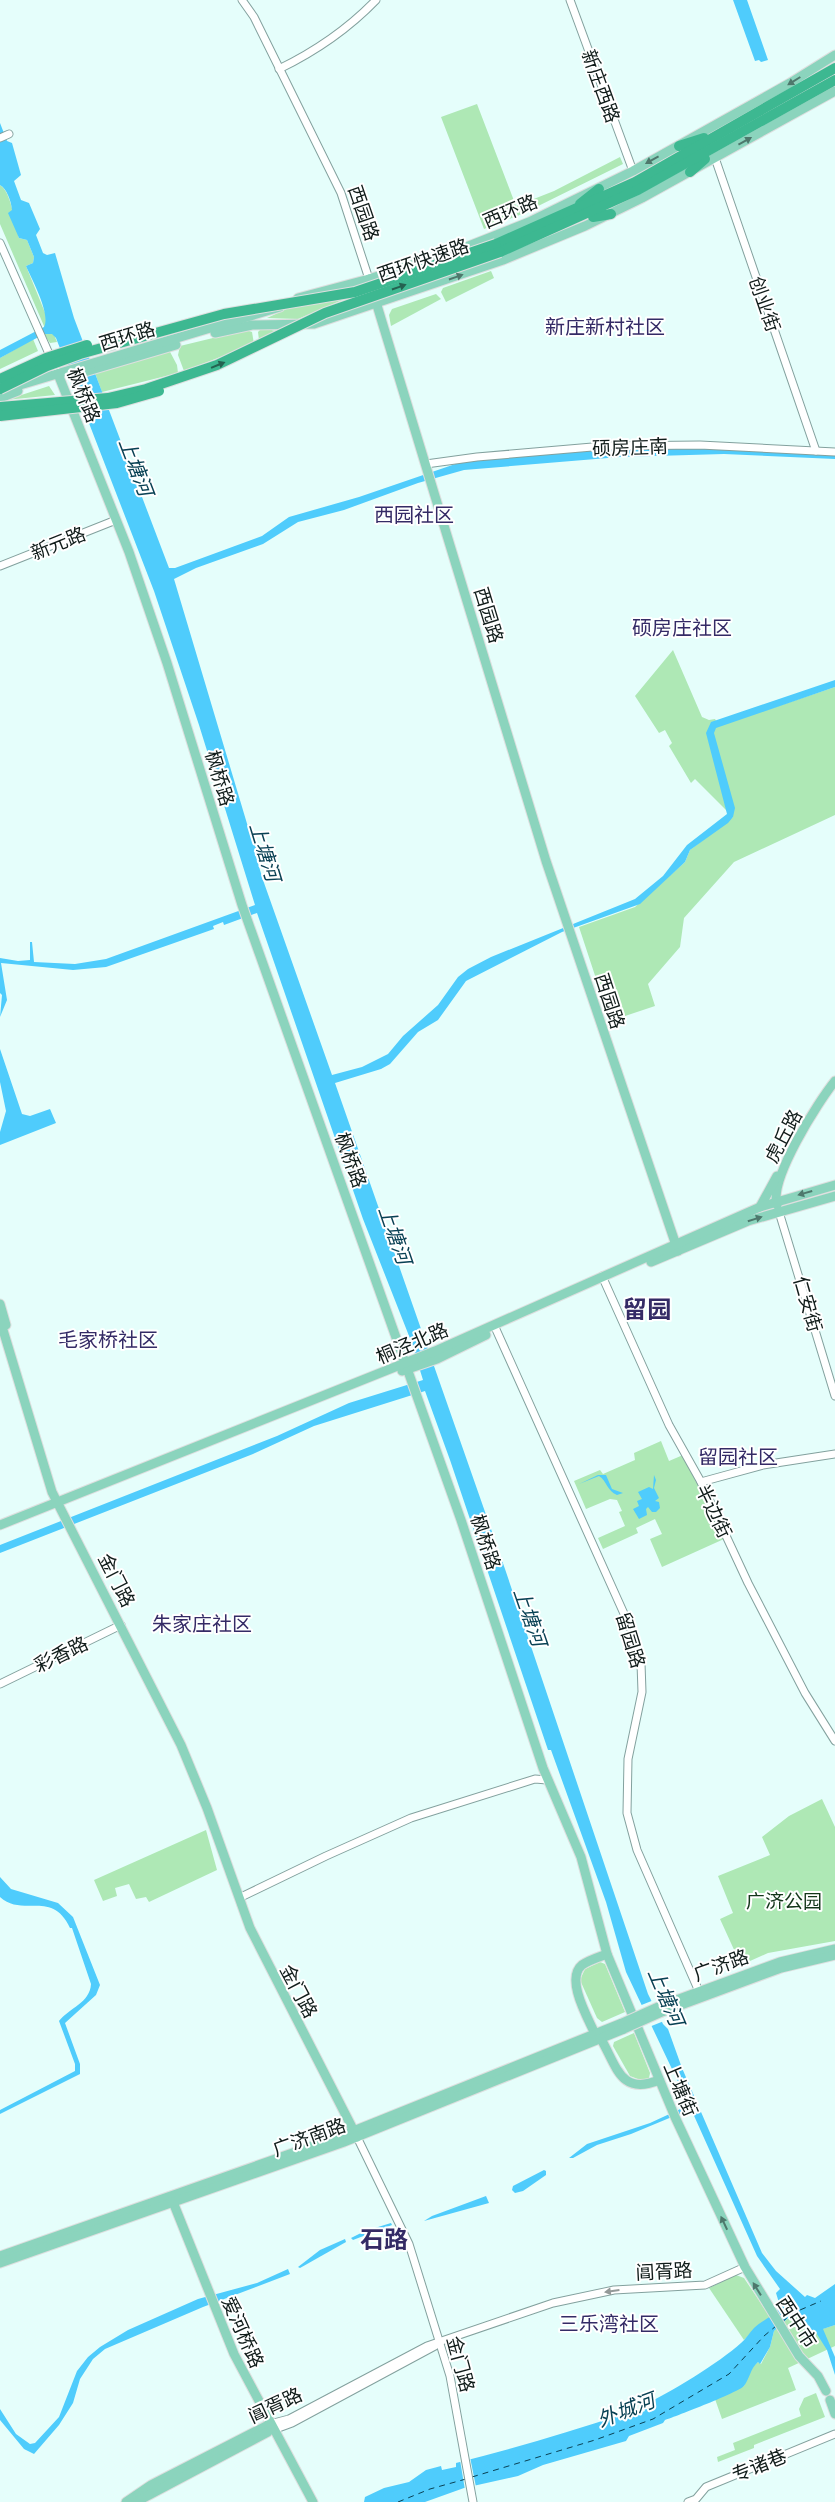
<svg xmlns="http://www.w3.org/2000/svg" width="835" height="2502" font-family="'Space Grotesk','Noto Sans SC',sans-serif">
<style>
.green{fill:#aee8b5}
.water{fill:#4fccfc}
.pier{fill:#e5fefb}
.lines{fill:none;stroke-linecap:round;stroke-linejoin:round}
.ferry{stroke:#094154;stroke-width:1;stroke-dasharray:6 5;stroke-linecap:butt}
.minor-casing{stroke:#83a19e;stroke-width:9}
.major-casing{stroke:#dedfdf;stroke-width:11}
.highway-casing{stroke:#dedfdf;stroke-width:12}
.minor{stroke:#fff;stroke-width:7}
.major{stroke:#8bd4bd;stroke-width:9}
.highway{stroke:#3db891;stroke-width:10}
.major-bridge-casing{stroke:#dedfdf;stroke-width:11;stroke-linecap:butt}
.highway-bridge-casing{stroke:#dedfdf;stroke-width:12;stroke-linecap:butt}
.major-bridge{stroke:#8bd4bd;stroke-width:9}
.highway-bridge{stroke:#3db891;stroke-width:10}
.oneway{fill:#4e786c}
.oneway2{fill:#246250}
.oneway3{fill:#939998}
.labels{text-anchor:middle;stroke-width:4;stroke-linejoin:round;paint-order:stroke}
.street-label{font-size:19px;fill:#101c1a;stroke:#fff}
.park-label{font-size:19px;fill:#13361a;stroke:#fff}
.neighbourhood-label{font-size:20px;fill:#342b66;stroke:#fff}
.water-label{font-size:20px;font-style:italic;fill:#094154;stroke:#fff}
.district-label{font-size:24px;font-weight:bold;fill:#342b66;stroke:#fff}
</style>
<rect width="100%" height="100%" fill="#e5fefb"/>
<g class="green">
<polygon points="477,104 516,206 554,191 620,157 623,164 522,214 484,229 441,117"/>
<path d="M0,185c11,6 15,39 19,53l8,2 7,17 -1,6 -7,3 31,76 -7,1 -6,-9v-8l-44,-102z"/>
<polygon points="491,271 494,278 446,302 441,292 443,288"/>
<polygon points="436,294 441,299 391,326 389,315 392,309"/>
<polygon points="347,298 298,319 267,318 291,307"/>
<polygon points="262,328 276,331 259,340 258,332"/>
<polygon points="246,330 252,332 254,344 184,371 178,355 180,346"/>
<polygon points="33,339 38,351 0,369 0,358"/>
<polygon points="169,350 177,365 178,373 102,392 95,373"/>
<polygon points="49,386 55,395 6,400"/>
<polygon points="673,650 702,717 709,720 715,719 719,726 835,687 835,815 734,862 684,918 680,947 648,984 655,1006 610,1021 579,927 635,907 685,862 690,850 733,817 695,779 691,783 669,746 672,743 665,730 659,733 635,696"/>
<polygon points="661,1441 669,1461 683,1455 724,1539 662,1567 650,1539 662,1534 655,1519 636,1528 638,1533 603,1549 598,1538 625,1526 619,1512 622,1511 617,1500 610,1499 586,1509 574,1481 600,1470 603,1474 635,1460 634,1453"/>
<polygon points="822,1799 835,1827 835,1941 768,1953 741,1965 720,1919 733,1913 718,1876 770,1855 762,1837 789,1816"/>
<polygon points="206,1830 217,1870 149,1902 146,1897 136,1899 129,1884 115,1888 117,1896 103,1901 94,1880"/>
<polygon points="600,1962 605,1964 625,2012 602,2022 597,2018 580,1980 585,1969"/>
<polygon points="634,2033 650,2073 649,2078 643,2081 630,2076 613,2046 614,2042"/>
<polygon points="736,2275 744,2278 770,2317 744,2340 709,2288"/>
<polygon points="797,2317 813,2332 835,2325 835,2346 788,2368 796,2390 722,2419 715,2399 744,2386 752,2367 758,2362 761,2364 770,2347 774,2331 787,2319"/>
<polygon points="816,2393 825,2417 754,2445 754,2448 718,2462 717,2457 735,2450 733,2443 801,2416 799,2409 804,2398"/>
</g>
<g class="water">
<polygon points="733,0 747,0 768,60 761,62 759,60 755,61"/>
<path d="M0,123l7,18 5,2 9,32 -7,6 7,19 8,3 11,26 -4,6 7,18 4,2 8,-2 19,65 95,250h6l87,-32 27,-19 70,-20 108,-37 139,-12 77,-1 152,7v5l-111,-5 -104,3 -156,13 -46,13 -74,27 -46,12 -35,22 -67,24 -22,11 77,258 7,7 1,5 -5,1 9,30 69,195 30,-8 26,-13 15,-18 35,-31 20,-28 10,-8 23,-12 144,-58 28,-23 24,-31 40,-31 -21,-81 5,-11 124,-42v7l-119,41 -2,5 21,75 -2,9 -5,6 -38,27 -5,12 -45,42 -78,28 -96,49 -28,39 -20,12 -28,32 -9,5 -46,14 170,486 143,425 15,30 5,5 14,39 80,185 14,18 29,26 2,-2 8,3 20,-14v41l-12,4 12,28v18l-8,-25 -12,-19 -2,1 -16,-15 -9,1 -14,13 -4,16 -10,17 -2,-2c-8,7 -8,16 -14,24 -5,6 -67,30 -79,34l-2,3 -34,13 -3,5 -83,24 -25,11 -54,12 -39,14h-61l1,-5 19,-9 25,-6 17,-12 15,-4 1,4 14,-3v-4c57,-14 112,-31 168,-49l2,5 19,-8 -2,-6c26,-11 77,-43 98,-62 5,-4 8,-10 13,-15 8,-8 20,-11 26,-22l-4,-13 4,-4 -23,-33 -66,-147 -60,25 -34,11 -24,13h-4l18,-14 63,-21 39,-18 -63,-133 -20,-70 -55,-152h-3l-98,-290 -25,-69 -111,35 -61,28 -253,99v-8l277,-109 72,-33 74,-23 -12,-39 -48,-122 -106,-306 -33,12 -1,-3 -10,4 1,3 -108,38 -33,3 -72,-7 6,37 -7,17 2,-22 -2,-2v-35l18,3 12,-1v-18h2l2,20 41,2 31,-5 149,-54 -56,-180 -45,-134 -98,-253 -4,-4h-8l-44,24v-8l44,-23c7,-13 -12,-47 -18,-61l7,-3 1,-6 -7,-17 -8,-2 -11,-25 4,-3c-1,-9 -5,-21 -12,-25z"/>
<polygon points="0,1049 22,1114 30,1116 50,1109 56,1123 0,1145 0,1132 6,1111 0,1082"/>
<path d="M598,1475h8l6,14 11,4 -6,2c-10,-4 -10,-14 -18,-19l-20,8z"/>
<polygon points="654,1475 656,1480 654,1488 659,1498 655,1501 659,1502 660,1508 656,1512 652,1512 648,1507 646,1509 647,1515 639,1519 633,1509 639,1506 637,1501 642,1499 638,1492 649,1487 653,1489"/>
<path d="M0,1877l11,12 47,14 15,14 27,68 -4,10 -31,28 15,41v10l-80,40v-4l75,-39v-7l-16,-43c10,-13 31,-18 32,-37l-19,-56h-2c-18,-39 -47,-10 -70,-31z"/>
<polygon points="544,2170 546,2171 546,2175 523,2191 515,2193 512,2190 513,2186"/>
<polygon points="486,2196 489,2203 424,2221 432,2216"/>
<polygon points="391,2223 392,2225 353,2240 351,2238 365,2231"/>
<polygon points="345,2239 346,2242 300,2268 298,2267 320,2250"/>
<polygon points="288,2269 290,2274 203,2307 105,2349 93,2359 80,2379 73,2403 59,2425 34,2454 24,2449 0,2420 0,2409 16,2434 30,2444 35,2443 59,2417 77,2371 88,2357 100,2347 128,2330 198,2299 257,2283"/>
</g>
<g class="pier">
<polygon points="654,2000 664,2021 649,2027 639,2006"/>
<polygon points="470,2457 476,2487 465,2490 460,2460"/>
</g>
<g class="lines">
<g class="ferry">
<polyline points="782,2322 793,2313 821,2301"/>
<polyline points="472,2477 595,2440 653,2419 729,2374 764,2336 776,2326"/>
<polyline points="398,2502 430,2489 466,2479"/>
</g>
<defs>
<g id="minor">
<polyline points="242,0 254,17 341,193 369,279"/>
<polyline points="570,0 633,171"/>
<path d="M279,69c37,-18 69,-40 97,-69"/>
<polyline points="0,138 9,134"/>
<polyline points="715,158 816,451"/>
<polyline points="0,243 58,374"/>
<polyline points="426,464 477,457 604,446 700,445 835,452"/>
<polyline points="0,566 116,520"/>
<polyline points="779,1212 835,1396"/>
<polyline points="602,1276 669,1425 701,1482 748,1583 805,1693 835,1741"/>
<polyline points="494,1325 630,1627 641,1663 642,1692 628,1759 627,1813 637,1850 701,1996"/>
<polyline points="701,1482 763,1465 835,1454"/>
<polyline points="0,1684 121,1625"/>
<polyline points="239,1898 326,1856 411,1818 535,1779 547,1780"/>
<polyline points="357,2137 409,2244 450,2376 473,2502"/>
<polyline points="270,2424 289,2419 427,2346 553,2303 614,2290 705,2285 745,2267"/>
<polyline points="273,2430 292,2423 435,2346"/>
<polyline points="688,2502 696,2499 706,2487 835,2434"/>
</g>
<g id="major">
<polyline points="369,279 546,861 678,1251"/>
<polyline points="298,298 369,279 461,249 529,222 633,171 790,83 835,55"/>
<polyline points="215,333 252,325 314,324 503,260 585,226 642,198 835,91"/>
<polyline points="81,373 176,345"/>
<polyline points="58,374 129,552 167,663 242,905 461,1520 543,1768 581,1857 607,1954 675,2117 745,2267 799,2356 818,2376 826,2391"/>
<polyline points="10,388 280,307"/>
<polyline points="0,398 18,391"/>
<path d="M777,1205c-8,-26 41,-103 58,-124"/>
<polyline points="760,1207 777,1176"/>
<polyline points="651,1262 748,1221 835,1196"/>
<polyline points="0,1304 6,1325"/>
<polyline points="0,1320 52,1492 181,1745 207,1808 250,1928 357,2137"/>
<polyline points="402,1371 437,1359 486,1335"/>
<polyline points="0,1525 435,1351 760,1207 835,1185"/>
<polyline points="660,2006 780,1962 835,1949"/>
<polyline points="662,2012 781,1968 835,1955"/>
<path d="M595,2034c-7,-16 -30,-55 -13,-69 7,-5 17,-8 25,-11"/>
<path d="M601,2039c16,28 20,57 58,41"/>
<polyline points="171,2197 234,2354 313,2502"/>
<polyline points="0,2256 341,2136 622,2023"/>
<polyline points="0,2263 344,2142 624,2029"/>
<polyline points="830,2400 835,2414"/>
<polyline points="126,2502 151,2485 270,2424"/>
<polyline points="136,2502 268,2432"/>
</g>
<g id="highway">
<polyline points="679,146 704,138"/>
<polyline points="690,172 705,159"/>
<polyline points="580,204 599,189"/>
<polyline points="593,217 611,214"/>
<polyline points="496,244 635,182 835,68"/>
<polyline points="500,252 638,190 835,80"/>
</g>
</defs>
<use href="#minor" class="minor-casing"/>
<use href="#major" class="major-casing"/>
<use href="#highway" class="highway-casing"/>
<use href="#minor" class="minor"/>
<use href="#major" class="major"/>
<use href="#highway" class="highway"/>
<defs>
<g id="major-bridge">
<polyline points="622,2023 660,2006"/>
<polyline points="624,2029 662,2012"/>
</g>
<g id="highway-bridge">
<polyline points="0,379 46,358 87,345"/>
<polyline points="0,389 47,366 80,354 224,314 355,292 496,244"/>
<polyline points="0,407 108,398 146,389 217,365 325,313 500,252"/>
<polyline points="0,416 117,403 159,391"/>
</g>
</defs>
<use href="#major-bridge" class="major-bridge-casing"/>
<use href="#highway-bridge" class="highway-bridge-casing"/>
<use href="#major-bridge" class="major-bridge"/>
<use href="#highway-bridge" class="highway-bridge"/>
</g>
<defs><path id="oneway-solid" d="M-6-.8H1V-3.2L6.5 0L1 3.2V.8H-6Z" transform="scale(1.25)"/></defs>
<g class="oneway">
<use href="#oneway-solid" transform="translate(794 81) rotate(148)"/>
<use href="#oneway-solid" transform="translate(745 141) rotate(-29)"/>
<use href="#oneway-solid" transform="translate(652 160) rotate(151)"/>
<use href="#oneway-solid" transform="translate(456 277) rotate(-19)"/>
<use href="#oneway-solid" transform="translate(805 1193) rotate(164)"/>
<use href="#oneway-solid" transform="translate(755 1219) rotate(-17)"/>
<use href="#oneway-solid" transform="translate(724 2223) rotate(-115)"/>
<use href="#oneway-solid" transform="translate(757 2289) rotate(-122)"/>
</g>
<g class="oneway2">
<use href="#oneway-solid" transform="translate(399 287) rotate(-19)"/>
<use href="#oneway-solid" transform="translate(218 365) rotate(-22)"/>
</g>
<use class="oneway3" href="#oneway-solid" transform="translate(612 2291) rotate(172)"/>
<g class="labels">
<g class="street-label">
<text transform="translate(601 86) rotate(70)" y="7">新庄西路</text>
<text transform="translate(510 211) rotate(-23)" y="7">西环路</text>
<text transform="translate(364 213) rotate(71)" y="7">西园路</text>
<text transform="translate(423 260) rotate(-19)" y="7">西环快速路</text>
<text transform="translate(765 304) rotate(71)" y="7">创业街</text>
<text transform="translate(127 336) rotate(-17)" y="7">西环路</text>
<text transform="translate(84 395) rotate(68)" y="7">枫桥路</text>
<text transform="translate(630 447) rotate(-2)" y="7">硕房庄南</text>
<text transform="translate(58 543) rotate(-22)" y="7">新元路</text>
<text transform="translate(489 615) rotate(73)" y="7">西园路</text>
<text transform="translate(220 778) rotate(73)" y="7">枫桥路</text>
<text transform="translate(610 1001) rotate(72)" y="7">西园路</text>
<text transform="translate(783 1136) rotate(-62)" y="7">虎丘路</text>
<text transform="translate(351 1160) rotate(70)" y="7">枫桥路</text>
<text transform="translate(808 1304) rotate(74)" y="7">仁安街</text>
<text transform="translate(412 1343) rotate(-23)" y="7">桐泾北路</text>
<text transform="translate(714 1511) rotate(64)" y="7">半边街</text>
<text transform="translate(486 1542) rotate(72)" y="7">枫桥路</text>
<text transform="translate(117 1580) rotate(63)" y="7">金门路</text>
<text transform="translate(631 1640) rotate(73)" y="7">留园路</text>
<text transform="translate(61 1654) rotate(-26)" y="7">彩香路</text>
<text transform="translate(721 1965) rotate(-20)" y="7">广济路</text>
<text transform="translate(299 1991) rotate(62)" y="7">金门路</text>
<text transform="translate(681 2089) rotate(67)" y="7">上塘街</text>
<text transform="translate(309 2137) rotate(-20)" y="7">广济南路</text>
<text transform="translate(664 2271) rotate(-3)" y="7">阊胥路</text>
<text transform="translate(797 2322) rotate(57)" y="7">西中市</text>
<text transform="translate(243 2332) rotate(66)" y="7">爱河桥路</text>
<text transform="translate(461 2364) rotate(75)" y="7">金门路</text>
<text transform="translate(275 2405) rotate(-25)" y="7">阊胥路</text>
<text transform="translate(759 2465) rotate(-22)" y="7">专诸巷</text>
</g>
<g class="park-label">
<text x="784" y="1908">广济公园</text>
</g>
<g class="neighbourhood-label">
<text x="605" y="334">新庄新村社区</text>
<text x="414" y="522">西园社区</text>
<text x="682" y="635">硕房庄社区</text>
<text x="108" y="1347">毛家桥社区</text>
<text x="738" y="1464">留园社区</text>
<text x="202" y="1631">朱家庄社区</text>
<text x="609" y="2331">三乐湾社区</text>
</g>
<g class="water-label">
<text transform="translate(136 467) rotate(69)" y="7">上塘河</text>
<text transform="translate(265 852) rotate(73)" y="7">上塘河</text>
<text transform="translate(395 1235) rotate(71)" y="7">上塘河</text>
<text transform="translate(530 1617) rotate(71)" y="7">上塘河</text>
<text transform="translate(666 1997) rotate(67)" y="7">上塘河</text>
<text transform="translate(626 2410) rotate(-21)" y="7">外城河</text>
</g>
<g class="district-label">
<text x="647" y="1318">留园</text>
<text x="384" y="2248">石路</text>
</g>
</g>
</svg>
